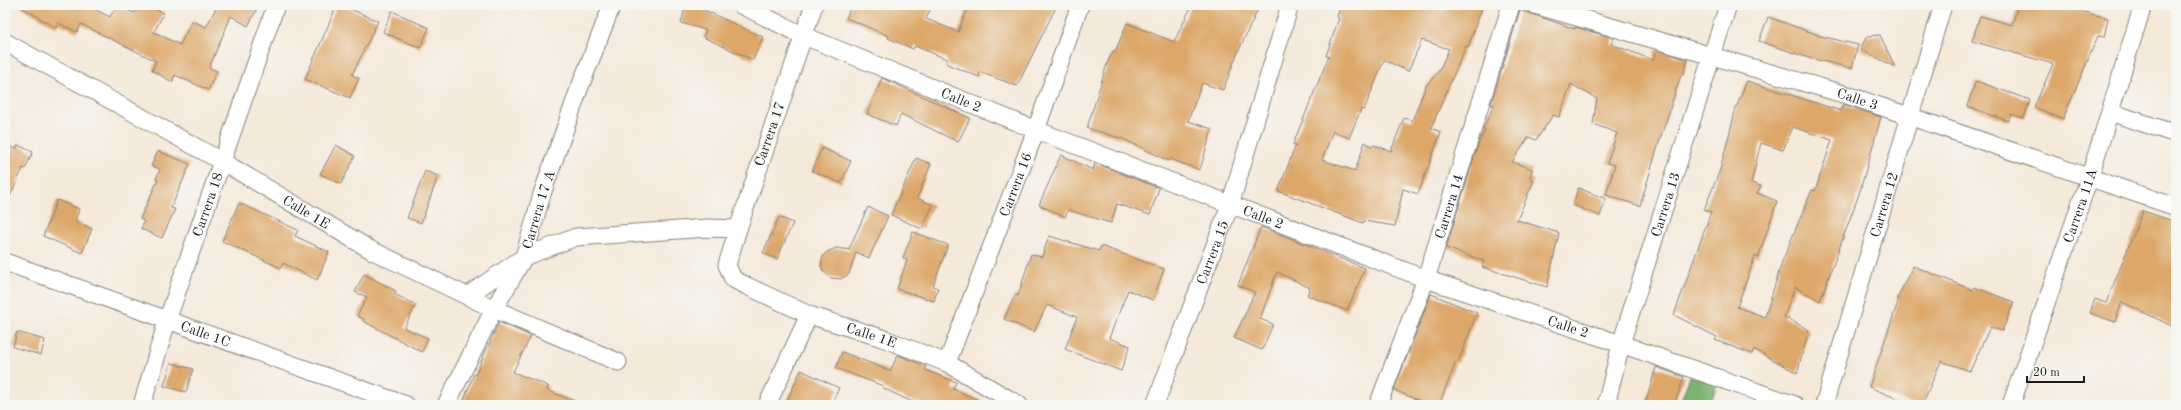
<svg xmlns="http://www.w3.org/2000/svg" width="2181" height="410" font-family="'Old Standard TT',serif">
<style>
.forest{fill:#7bb371;stroke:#4c6846}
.building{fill:#dda769;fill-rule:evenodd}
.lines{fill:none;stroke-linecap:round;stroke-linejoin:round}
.street-casing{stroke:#88827b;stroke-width:19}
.street{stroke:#fff;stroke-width:17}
.labels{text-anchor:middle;stroke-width:3;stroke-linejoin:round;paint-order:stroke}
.street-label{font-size:14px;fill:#1c1c1c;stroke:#f6f6f2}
</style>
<rect width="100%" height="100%" fill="#f6f6f2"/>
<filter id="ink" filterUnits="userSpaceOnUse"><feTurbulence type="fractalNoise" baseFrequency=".025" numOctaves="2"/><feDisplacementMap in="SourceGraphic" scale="8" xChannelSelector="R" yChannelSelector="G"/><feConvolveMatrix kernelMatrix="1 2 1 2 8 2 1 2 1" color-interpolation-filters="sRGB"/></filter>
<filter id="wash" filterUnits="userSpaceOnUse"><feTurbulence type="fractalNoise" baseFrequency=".012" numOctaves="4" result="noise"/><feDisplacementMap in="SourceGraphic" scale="16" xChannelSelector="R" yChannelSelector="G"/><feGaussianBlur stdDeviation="0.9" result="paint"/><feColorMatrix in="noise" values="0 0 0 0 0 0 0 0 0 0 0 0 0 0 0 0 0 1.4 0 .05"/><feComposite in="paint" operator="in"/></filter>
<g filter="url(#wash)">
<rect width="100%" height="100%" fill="#f5e9da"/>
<polygon class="forest" points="1690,376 1717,384 1710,405 1679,405"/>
<g id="blocks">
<g class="building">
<polygon points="18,5 86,5 110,17 116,6 135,13 141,5 147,5 164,13 154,32 180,45 192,21 206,27 216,8 210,5 259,5 248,26 231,16 209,68 217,71 208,90 175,75 172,82 152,70 156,61 81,24 77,32 58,23 56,28"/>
<polygon points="337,5 341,5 378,21 352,75 359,78 350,98 305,79"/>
<polygon points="686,5 693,5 763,37 753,60 703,37 706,30 681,23"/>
<polygon points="852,5 932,5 926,19 958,32 969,5 1057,5 1017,86 980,72 979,77 947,64 947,59 915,46 913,49 888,38 889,36 846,18"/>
<polygon points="1192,5 1260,5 1237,54 1223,90 1202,83 1188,121 1212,129 1200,170 1170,159 1169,161 1123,139 1087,128 1107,64 1113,51 1115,52 1127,23 1174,42"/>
<path d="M1341,5h142l-15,42 -2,-1 -35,82 10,4 -23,62 -15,-5 -8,37 -31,-5 -1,2 -85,-32 18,-46 -3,-1 36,-88h-3l13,-38 -2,-1zM1422,40l27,9 -10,22 -13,15 -14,35 -8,-3 -13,33 -17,-6 -2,2 -7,-5 -10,29 -33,-11 11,-29 16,7 12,-29 3,1 20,-50 24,11z"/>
<polygon points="2018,5 2055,5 2108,18 2104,37 2098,36 2063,119 2034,107 2053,64 1972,41 1980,16 2012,25"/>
<polygon points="1520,10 1575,29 1575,27 1614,38 1611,44 1653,60 1656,50 1688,60 1683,75 1681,75 1660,139 1640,206 1606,195 1615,165 1607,163 1617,133 1593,124 1597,99 1571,84 1559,117 1553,115 1536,140 1529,137 1512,162 1532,169 1530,178 1534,180 1517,220 1559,233 1547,287 1482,267 1484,261 1446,248 1478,145 1485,130 1483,130 1484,127 1494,105 1491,104"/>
<polygon points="392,11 429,28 420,48 383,32"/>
<polygon points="1768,17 1821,36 1858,45 1852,68 1809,58 1759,41"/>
<polygon points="1880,35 1895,67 1860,49 1867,36"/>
<polygon points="882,78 970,118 958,142 901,114 896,126 867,114"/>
<path d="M1747,81l94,30 2,-7 38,13 -22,77 -39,107 -25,-14 -11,30 25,13 -12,43 -43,-24 -2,5 -37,-14 2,-3 -43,-22 37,-103 -7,-2 16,-40 16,-62zM1793,127l39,13 -17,51 -3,-1 -30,72 -17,55 -28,-10 18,-51 3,2 19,-57 -20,-8 4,-7 -10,-3 10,-40 22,7z"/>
<polygon points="1976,81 2030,100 2024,118 2011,114 2008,121 1967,106"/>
<polygon points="5,144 16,149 18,145 33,152 25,169 23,168 5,207"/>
<polygon points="336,145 355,156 341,184 320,174"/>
<polygon points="822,148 851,161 841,183 812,171"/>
<polygon points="158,151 190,164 171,208 175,209 162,238 141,229 144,221 140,219 158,180 156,179 160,169 151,166"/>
<polygon points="1061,155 1093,170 1095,163 1159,188 1150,215 1117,204 1111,223 1068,210 1065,217 1039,205"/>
<polygon points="916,158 931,164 917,198 933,205 922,229 891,215"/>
<polygon points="425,171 438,176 421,223 407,218"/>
<polygon points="1578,188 1606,199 1600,216 1573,205"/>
<polygon points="57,200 79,209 75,221 92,229 82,253 43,236"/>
<polygon points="239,203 298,230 295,236 329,252 317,280 283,263 281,268 222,241"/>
<polygon points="868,207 888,216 869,258 856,252 849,274 841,279 831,278 823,271 821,266 823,256 827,252 836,248 851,250 849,249"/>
<polygon points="2143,211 2176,222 2176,328 2122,302 2115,322 2090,313 2095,299 2106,303"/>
<polygon points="779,217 793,223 777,259 763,253"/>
<polygon points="1261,227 1365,268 1347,311 1307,295 1310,288 1277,272 1260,319 1273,324 1262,350 1234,338 1255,292 1238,285"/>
<polygon points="913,232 948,245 933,286 938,288 934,301 897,289 907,260 903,258"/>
<polygon points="1049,236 1099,251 1101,246 1164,269 1153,300 1128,290 1109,338 1130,346 1121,371 1065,349 1077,317 1047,305 1034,332 1004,319 1015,295 1018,296 1031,254 1042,257"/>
<polygon points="1913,266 1973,290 1974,287 2014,302 2002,331 1990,327 1970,371 1941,361 1922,405 1913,405 1869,387 1899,299 1897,299"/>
<polygon points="364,274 396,291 394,294 416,305 404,328 428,338 422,352 363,321 364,319 357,316 367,297 355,292"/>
<polygon points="1431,294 1477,313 1458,363 1456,362 1439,405 1430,405 1394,390"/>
<polygon points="499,322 531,336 513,372 548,386 547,390 584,405 462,405 474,374 475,375"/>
<polygon points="17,332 45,340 41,355 13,347"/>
<polygon points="842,352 890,371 898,355 926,366 925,370 956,382 953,389 991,405 925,405 910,401 883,388 883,386 836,368"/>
<polygon points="171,363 193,369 186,392 164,386"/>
<polygon points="1656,367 1684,377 1674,405 1645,405"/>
<polygon points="801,370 839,388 831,405 785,405"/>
</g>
</g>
</g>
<g filter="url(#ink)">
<use href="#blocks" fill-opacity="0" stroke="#88827b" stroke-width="1"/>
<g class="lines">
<defs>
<g id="street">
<path id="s1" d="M741,5l61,30 234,95 390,149 195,65 174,61"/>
<path id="s2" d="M814,5l-76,224 -11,36 6,14 14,7 62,29 73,23 65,25 72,42"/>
<path id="s3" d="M1535,5l312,90 329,112"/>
<path id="s4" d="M5,42l218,120 148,88 123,59 124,53"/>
<polyline points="2110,112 2176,134"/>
<path id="s5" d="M5,262l401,143"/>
<polyline points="467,296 524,257 576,237 708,228 738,229"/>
<path id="s6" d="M947,363l89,-233 44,-125"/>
<path id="s7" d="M142,405l25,-84 109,-316"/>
<path id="s8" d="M446,405l48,-96 30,-52 18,-63 36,-102 34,-87"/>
<polyline points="767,405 809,315"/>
<path id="s9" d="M1155,405l75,-200 60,-200"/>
<path id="s10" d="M1378,405l48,-126 85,-274"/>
<path id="s11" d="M1606,405l15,-61 107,-339"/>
<path id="s12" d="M1824,405l119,-400"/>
<path id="s13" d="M2011,405l78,-226 54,-174"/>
</g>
</defs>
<use href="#street" class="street-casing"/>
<use href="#street" class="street"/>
</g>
</g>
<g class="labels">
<g class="street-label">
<text dy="5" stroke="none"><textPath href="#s3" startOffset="336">Calle 3</textPath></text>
<text dy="5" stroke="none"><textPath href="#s1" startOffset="240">Calle 2</textPath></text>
<text transform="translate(769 134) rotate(-71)" y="5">Carrera 17</text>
<text dy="5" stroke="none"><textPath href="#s6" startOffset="191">Carrera 16</textPath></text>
<text dy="5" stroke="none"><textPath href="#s11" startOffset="209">Carrera 13</textPath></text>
<text dy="5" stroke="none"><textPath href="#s7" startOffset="211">Carrera 18</textPath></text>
<text dy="5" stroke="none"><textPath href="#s12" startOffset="209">Carrera 12</textPath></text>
<text dy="5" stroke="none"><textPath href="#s10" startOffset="211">Carrera 14</textPath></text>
<text dy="5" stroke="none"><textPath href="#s13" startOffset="211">Carrera 11A</textPath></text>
<text dy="5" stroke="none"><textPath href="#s8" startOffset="217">Carrera 17 A</textPath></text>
<text dy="5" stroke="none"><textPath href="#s4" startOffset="346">Calle 1E</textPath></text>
<text dy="5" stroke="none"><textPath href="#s1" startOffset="564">Calle 2</textPath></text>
<text dy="5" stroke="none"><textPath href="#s9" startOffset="163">Carrera 15</textPath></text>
<text dy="5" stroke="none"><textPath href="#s1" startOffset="888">Calle 2</textPath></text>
<text dy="5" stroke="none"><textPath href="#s5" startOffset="213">Calle 1C</textPath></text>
<text dy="5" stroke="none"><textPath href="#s2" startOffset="439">Calle 1E</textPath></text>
</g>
</g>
<rect width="2181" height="410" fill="none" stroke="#f6f6f2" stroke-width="20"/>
<path d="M2027 376v6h57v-6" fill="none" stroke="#1c1c1c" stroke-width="2"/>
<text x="2033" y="376" font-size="12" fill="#1c1c1c" stroke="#f6f6f2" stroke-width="3" paint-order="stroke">20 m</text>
</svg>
